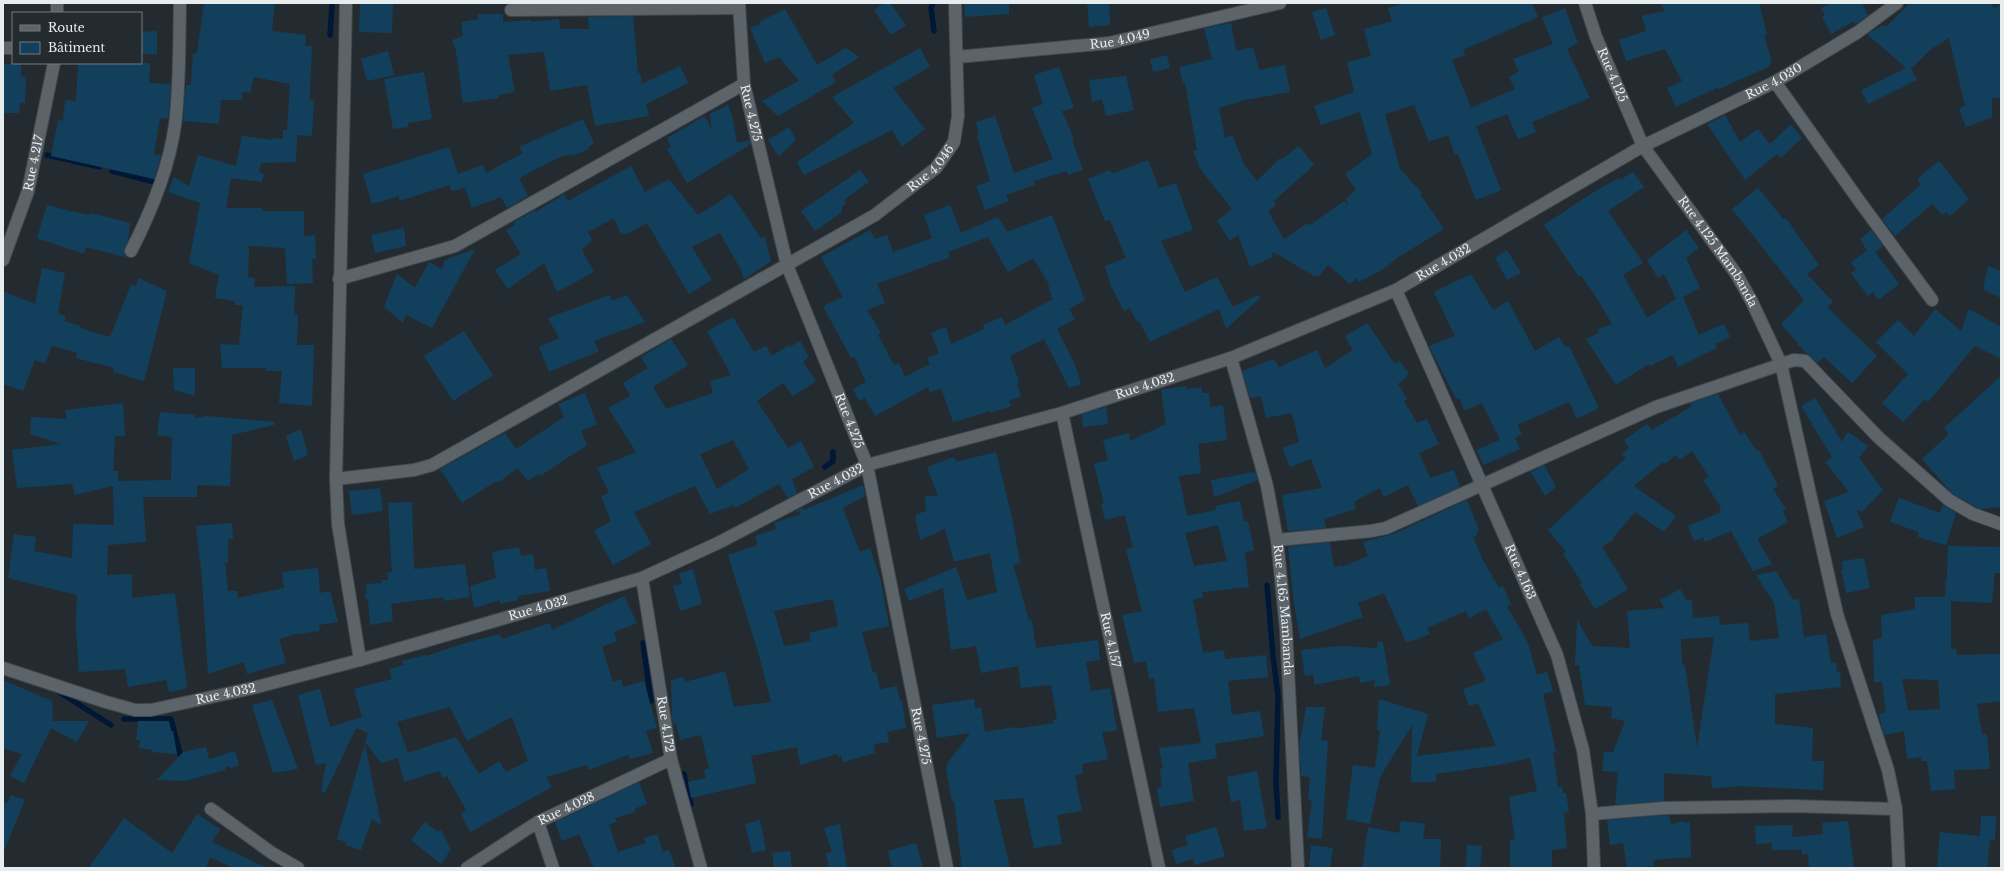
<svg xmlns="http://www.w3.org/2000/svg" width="2004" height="871" font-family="'Libre Baskerville',serif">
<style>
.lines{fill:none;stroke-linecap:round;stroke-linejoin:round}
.stream{stroke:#001736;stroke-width:5.5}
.building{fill:#12405c;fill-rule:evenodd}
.street-casing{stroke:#41484c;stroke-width:14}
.street{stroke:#5c646a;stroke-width:12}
.labels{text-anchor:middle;stroke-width:3.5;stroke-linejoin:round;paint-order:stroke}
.street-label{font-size:12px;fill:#e7ecef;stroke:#242b30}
</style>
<rect width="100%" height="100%" fill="#242b30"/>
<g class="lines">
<g class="stream">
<polyline points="933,3 931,8 934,31"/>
<polyline points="330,35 332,6"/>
<polyline points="47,155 100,167"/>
<polyline points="112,171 158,183 159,180"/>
<polyline points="825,467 833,461 833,452"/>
<polyline points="1267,585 1273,656 1278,696 1276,782 1278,817"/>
<polyline points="643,643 651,701"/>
<polyline points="56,690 111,725"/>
<polyline points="124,719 171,719 182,761"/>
<polyline points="684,774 691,804"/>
</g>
</g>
<g class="building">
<polygon points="204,3 275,3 272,31 306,35 305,46 312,46 310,89 310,100 314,101 312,136 297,135 296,162 261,163 259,172 264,174 262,182 231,178 226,208 262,208 262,211 304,211 304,236 315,235 316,259 312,259 313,283 287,284 285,248 249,246 248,277 255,278 254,287 295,286 294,315 298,315 297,345 314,345 312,406 279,403 282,371 266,371 266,368 222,368 220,344 239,345 243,305 235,305 235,301 215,298 219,275 189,263 200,203 168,192 174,177 189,186 198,155 236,166 242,136 272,140 272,138 283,139 283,130 287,130 290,84 254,77 250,93 242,92 242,100 221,100 219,124 183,121 186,85 191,85 193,53 197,53"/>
<polygon points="360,3 393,3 392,33 359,32"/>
<polygon points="884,3 890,3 906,25 891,35 874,10"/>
<polygon points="964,3 1009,3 1009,14 965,17"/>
<polygon points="1087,3 1109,3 1110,25 1089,27"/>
<polygon points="1404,3 1532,3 1538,17 1463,50 1465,55 1452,60 1471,108 1515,89 1509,77 1519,72 1513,59 1553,44 1542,17 1565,8 1578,43 1567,49 1590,98 1532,122 1536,132 1518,139 1507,114 1476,126 1501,190 1476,200 1458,154 1455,155 1448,135 1429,142 1414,105 1385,114 1400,169 1422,193 1420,194 1444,229 1397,258 1382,270 1359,282 1356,278 1350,284 1328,265 1319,276 1314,276 1279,255 1271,252 1273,257 1250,267 1238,235 1230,241 1217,221 1232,209 1201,170 1193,151 1197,150 1185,83 1183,84 1179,67 1212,59 1204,28 1231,23 1236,51 1253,47 1259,70 1285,65 1290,92 1245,100 1219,108 1225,138 1232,135 1244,164 1257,181 1280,158 1281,160 1299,146 1314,165 1274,201 1276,205 1268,211 1284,239 1308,223 1310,225 1344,201 1349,206 1346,199 1356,189 1345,174 1372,154 1360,112 1321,125 1314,106 1354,92 1347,62 1371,56 1364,29 1392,21 1388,8"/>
<polygon points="1661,3 1759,3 1767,35 1764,35 1772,62 1768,67 1719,89 1718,87 1676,107 1667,88 1682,81 1665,49 1626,61 1619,40 1646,31 1642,16 1664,11"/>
<polygon points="1832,3 1862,3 1868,16 1856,24 1853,22 1831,34 1822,17 1825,15 1821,8"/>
<polygon points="1910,3 1990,3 1994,8 2001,5 2001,97 1992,98 1992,117 1966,127 1959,109 1965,106 1949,38 1931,49 1911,69 1917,80 1868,104 1861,90 1906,68 1867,34 1884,25 1886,27"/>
<polygon points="1326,8 1335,35 1321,40 1312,12"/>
<polygon points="785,9 817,65 846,48 859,57 832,75 836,82 778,116 762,101 799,81 779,57 765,63 750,28 760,24 759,22"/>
<polygon points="478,14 503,14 503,22 531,20 531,22 559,19 560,29 589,29 588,17 633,16 638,74 640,73 642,84 680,66 688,83 646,104 649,116 595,126 587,85 550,91 544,52 508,55 515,92 499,95 499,98 463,103 456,51 452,40 463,36 461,22 478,19"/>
<polygon points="157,31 157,54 141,54 141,32"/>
<polygon points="920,48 930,67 893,88 925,129 902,147 892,130 804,175 797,162 854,123 832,97"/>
<polygon points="388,51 394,75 367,81 361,59"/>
<polygon points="1167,55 1170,68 1153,72 1150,59"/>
<polygon points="78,63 150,63 149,83 171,84 168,119 160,118 154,154 161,155 154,179 51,156 58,120 63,121 65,100 76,101"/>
<polygon points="3,64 21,64 21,76 26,77 25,103 20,103 19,113 3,113"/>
<polygon points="1059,67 1074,108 1062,111 1074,139 1072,140 1083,170 1068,175 1067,171 1034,181 1035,185 1006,195 1009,201 985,210 976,186 990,181 977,135 979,135 976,122 995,116 1014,173 1053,159 1032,108 1043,104 1034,75"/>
<polygon points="424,72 432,119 408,123 408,127 393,129 384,79"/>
<polygon points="1126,76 1134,110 1106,116 1102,99 1092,102 1089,80"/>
<polygon points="728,105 732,115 737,143 750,140 751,144 687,183 667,149 671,146 667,138 705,116 712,131 710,114"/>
<polygon points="1725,115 1740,142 1758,129 1770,144 1791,124 1802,138 1781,158 1777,154 1745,180 1707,124"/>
<polygon points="583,119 594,143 588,147 589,149 572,156 571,154 562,157 562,156 519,178 528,196 507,208 501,197 472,208 465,188 451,191 450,185 399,201 399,196 372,204 363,174 449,147 458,174 483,165 486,173 523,153 519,147"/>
<polygon points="789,127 796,140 779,156 768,140"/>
<polygon points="1148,160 1159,188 1176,183 1193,230 1161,241 1185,292 1217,277 1233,307 1258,295 1260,298 1226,329 1219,309 1150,342 1139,321 1137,322 1130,308 1124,311 1111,286 1105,266 1126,258 1110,220 1105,221 1088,179 1110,170 1112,174"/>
<polygon points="1939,161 1969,199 1950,216 1947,212 1942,215 1932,204 1895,236 1882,219 1921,185 1917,179"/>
<polygon points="631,166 645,192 669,179 698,215 731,194 761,238 765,237 771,261 744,279 741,270 720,233 692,247 712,280 689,294 647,223 627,234 621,234 614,218 588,232 592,240 582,250 594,272 557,292 544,263 508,289 495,270 521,254 506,230 515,225 514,222 535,210 536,212 564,194 568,201"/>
<polygon points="860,170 869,182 844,200 846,203 842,206 842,212 815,231 801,211"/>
<polygon points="1633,172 1644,187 1608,211 1643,263 1623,275 1647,318 1676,299 1664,274 1658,278 1647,260 1686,230 1699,248 1686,258 1700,288 1683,297 1699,335 1724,324 1730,337 1715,344 1717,348 1678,367 1673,355 1650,366 1649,364 1616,385 1586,339 1599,333 1597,330 1612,324 1593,292 1581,276 1579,277 1544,225 1592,193 1619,178 1620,180"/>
<polygon points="1758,188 1784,220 1786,218 1819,265 1807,274 1833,302 1827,307 1877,356 1852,383 1824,357 1817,363 1797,344 1798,343 1781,324 1804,300 1732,209"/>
<polygon points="47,205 69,211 91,215 91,213 130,223 128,241 124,251 125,257 86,247 84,254 37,238"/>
<path d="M950,205l11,28 37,-16 9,15 45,-17 33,85 -16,9 6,10 -18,10 19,38 5,17 -12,4 -25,-49 -34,17 9,26 -2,2 4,12 -12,5 2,5 -20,7 -1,-2 -37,11 -12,-34 -11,4 -2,-5 -53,29 -10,-18 -6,3 -6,-12 13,-7 -12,-26 -3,2 -28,-52 20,-9 -22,-40 49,-27 5,9 12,-4 6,17 39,-14 -8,-23zM988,237l20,35 25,-14 17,28 -2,1 5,12 -48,26 -3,-8 -19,8 1,4 -33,15 -5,-17 -15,6 8,20 -12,5 3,6 -25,13 -6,-14 -5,2 -16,-30 3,-2 -14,-23 18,-7 -8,-19 73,-27 -2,-5z"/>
<polygon points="404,228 406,246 375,253 371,235"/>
<polygon points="1871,230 1883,246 1875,252 1899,284 1878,300 1873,292 1868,296 1851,273 1856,270 1851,262 1867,251 1860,239"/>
<polygon points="475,249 432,328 406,315 403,323 384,307 397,274 415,288 429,262 442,269 445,260"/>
<polygon points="1507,250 1521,273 1507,280 1495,258"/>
<polygon points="1988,266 2001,271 2001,298 1983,289"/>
<polygon points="42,268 65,273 58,313 66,316 64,321 81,326 80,328 110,337 131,285 136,286 138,278 167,291 144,381 113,372 114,368 76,358 77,353 52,346 45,363 35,360 23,391 3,384 3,291 35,304"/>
<polygon points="1471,274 1493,310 1508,301 1535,351 1559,337 1565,347 1569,346 1599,408 1577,419 1569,402 1517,425 1522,434 1515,438 1520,449 1484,465 1476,450 1500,440 1482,403 1465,411 1459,398 1456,399 1429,346 1455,336 1434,292"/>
<polygon points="610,295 612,301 627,295 645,322 594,341 599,351 549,372 539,347 559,338 548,318"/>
<polygon points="1935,309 1961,331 1969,309 2001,327 2001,359 1975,346 1928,402 1925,399 1903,422 1882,403 1908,374 1876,342 1898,320 1914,336"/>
<path d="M733,317l21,35 12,-6 6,10 17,-11 1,2 10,-6 9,16 -6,5 13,19 -23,15 -10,-13 -26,18 31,47 13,-7 13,26 -22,12 5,14 -9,5 -9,-14 -44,24 -2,-3 -23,9 -15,-28 -61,26 17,32 -38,21 -19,-34 17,-10 -10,-25 8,-3 -12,-25 39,-16 -28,-44 22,-12 -7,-13 25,-15 -7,-11 30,-18 17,26 -35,22 13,22 47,-16 -3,-12 21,-6 -24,-44zM733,440l16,29 -32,20 -17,-35z"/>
<polygon points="1367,323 1395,364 1399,361 1409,373 1407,374 1408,376 1398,384 1407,399 1404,401 1417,423 1427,419 1439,444 1419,453 1430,478 1454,470 1460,487 1418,506 1408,485 1384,497 1380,488 1354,502 1356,509 1324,519 1326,528 1288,531 1282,495 1322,488 1311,459 1290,467 1282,448 1299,442 1292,413 1266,418 1261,396 1250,398 1242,371 1274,359 1279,367 1317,350 1325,368 1353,350 1345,336"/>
<polygon points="464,331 493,375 453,401 424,356"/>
<polygon points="173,368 195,368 195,396 174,390"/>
<polygon points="2001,376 2001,507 1980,509 1953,494 1922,459 1949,434 1944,428"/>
<path d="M1186,386v3l16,-2v6h7l1,14 13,-2 4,35 -29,4 3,29 -22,3 8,40 29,-6 -1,-4 25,-5 4,21 4,-1 6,29 -9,2 4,35 -47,5 1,5 -10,3 10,53 21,-3 1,9 41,-4 2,22 -40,4 4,34 28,-4 4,25 -49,8 2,14 -29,5 6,38 -34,6 -3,-19 5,-1 -2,-18 3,-1 -4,-20 42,-5 -7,-35 -36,4 -4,-34 -5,1 -3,-18 -12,2 -12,-48 20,-4 -16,-62 7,-1 -8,-33 -20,5 -4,-16 3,-1 -10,-39 14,-4 -5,-20 26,-7 1,8 36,-17 -5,-34zM1218,525l9,36 -33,5 -9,-33z"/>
<polygon points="585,393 597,424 581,431 587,445 540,476 539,474 528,481 518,469 516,469 498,483 496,481 462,503 440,469 505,433 516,449 564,417 558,404"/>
<polygon points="1718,394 1740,435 1744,432 1757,451 1759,450 1778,486 1773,489 1786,509 1783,511 1788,522 1757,539 1772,564 1753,571 1731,531 1705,542 1703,537 1694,541 1688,526 1721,512 1719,508 1721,507 1703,480 1709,477 1692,451 1680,460 1676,455 1665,464 1663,462 1634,486 1676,516 1664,532 1635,512 1613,538 1614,539 1602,547 1628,589 1595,609 1580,584 1582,583 1563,554 1566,552 1548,530 1626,458 1622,454 1629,448 1624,440 1647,424 1652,430 1692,406 1690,403"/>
<polygon points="1815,398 1842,442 1848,432 1868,446 1859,458 1883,490 1862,512 1856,509 1864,527 1837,538 1824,501 1849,492 1825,462 1832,457 1801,406"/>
<polygon points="123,403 125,436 115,436 113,471 118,471 118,481 171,480 172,437 157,435 160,412 195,415 195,418 207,416 274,422 274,425 232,435 230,486 197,485 197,497 143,497 146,542 108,545 107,575 132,574 132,598 175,593 187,688 169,692 166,680 128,687 125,669 79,672 76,627 77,595 8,578 14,534 36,537 34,551 72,558 73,524 114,525 113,486 75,495 72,484 17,488 12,450 61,444 30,434 31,417 67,419 65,410"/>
<polygon points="1106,407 1108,424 1083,427 1082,414"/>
<polygon points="301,429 308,455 294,461 286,436"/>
<polygon points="996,452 1013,522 1020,563 1013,564 1029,620 1032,620 1036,648 1098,640 1100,660 1086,662 1091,691 1110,688 1117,731 1102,732 1108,759 1082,764 1083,773 1075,776 1082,811 1057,815 1062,844 1034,848 1023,798 994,800 1010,868 962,868 954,801 952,802 946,769 947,764 970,733 937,738 932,705 974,699 975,708 981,707 985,732 1014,727 1015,729 1054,723 1053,720 1057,719 1051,685 1021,688 1018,666 981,673 976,646 951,650 943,588 909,601 904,589 956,567 967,600 997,592 990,553 954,562 945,529 920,540 915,515 926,511 925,498 926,496 938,496 927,467 954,457 956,462"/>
<polygon points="1544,465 1556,487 1545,496 1531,472"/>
<polygon points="1255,472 1258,480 1214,497 1211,480"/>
<path d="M863,485l2,11 -22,12 17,44 10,-4 11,33 8,45 -27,6 11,41 3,-1 4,17 17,-3 3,15h2l4,27 -19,4 2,10 -15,2 1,9 -32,9 -2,-7 -3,2 -1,-3 -37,11 -3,-18 -46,9 5,27 -65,15 -3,-16 18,-4 -2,-8 5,-2 -8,-33 -21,5 -4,-17 -3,1 -1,-7 -1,-37 13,-3 1,5 40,-11 9,36 37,-5 -12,-47 -31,-100 30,-10 -3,-9 21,-7 -2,-6 27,-9 -1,-3 -3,2 -1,-2 7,-4 1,3 -3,1zM833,599l5,27 -29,7 2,8 -27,5 -10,-35z"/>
<polygon points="380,488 383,511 352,515 349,491"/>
<polygon points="1899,498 1940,513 1943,505 1956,513 1946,545 1918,537 1919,532 1890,522"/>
<polygon points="1467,500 1479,530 1476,532 1477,536 1473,537 1482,558 1499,588 1503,586 1511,604 1507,606 1528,643 1537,675 1547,672 1553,691 1543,694 1556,752 1553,752 1558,787 1562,787 1563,793 1566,793 1569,812 1564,813 1567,848 1552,850 1552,868 1510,868 1510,840 1515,841 1509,797 1537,791 1530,758 1504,764 1436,774 1436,782 1411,782 1412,725 1380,777 1370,824 1346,819 1353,765 1375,768 1380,730 1377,730 1379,699 1428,714 1417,756 1496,746 1478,703 1469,706 1463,689 1486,681 1473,653 1503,639 1486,609 1469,618 1466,611 1427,628 1430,634 1416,640 1406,642 1384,593 1358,603 1363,617 1300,639 1294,604 1288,547 1330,542 1334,567 1341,565 1342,567 1368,556 1363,542 1396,533"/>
<polygon points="412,502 414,569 465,564 470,597 444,601 443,597 391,604 393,621 370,625 368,599 365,599 367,584 382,583 382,580 388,580 387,573 392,572 388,503"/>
<polygon points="232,523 233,539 228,539 228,563 225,563 228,591 237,591 238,598 284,588 282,572 318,568 320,593 330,591 338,622 319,625 320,631 296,634 279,639 286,663 247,674 244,662 208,674 202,577 196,526"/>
<path d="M1948,546l53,1v26h-6l-3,30 -41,-2v48l5,-1 1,7 44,-1v47l-24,3 5,30h4l1,2 3,33 -36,1 1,19 -24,2 -4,-30h-5l-1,-4 -14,2 -3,-28 -20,4 -5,-21 7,-2 -4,-30h-8l-1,-42 9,-2 -1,-23 34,-6v-12h30l1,-18 1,-1zM1902,679l36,1 2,29 -32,2z"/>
<polygon points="519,547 521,556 533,554 535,570 546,568 550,591 518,596 518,600 500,604 500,600 474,608 470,586 496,578 492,552"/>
<polygon points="1864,558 1870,588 1846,593 1841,570 1843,570 1842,561"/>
<polygon points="693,569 702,604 680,611 673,586 682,584 679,574"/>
<path d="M1776,571l17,29 6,-1 5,38 22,-3 5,29 5,-1 1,10h3l1,15 -66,7v30l38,4 -1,33h12l-1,29 -88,-4v1l-23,1 -1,-12 -47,-3v28l-49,4 3,-33 -16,-1 2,-19h9l12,-31 -14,-3 1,-11 -27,-2 -6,-40h-4l2,-46 15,27 38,2 -3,-37 37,-3 -4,-8 20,-11 6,11h6l1,18 26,-2 1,9 28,-2 2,18 29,-3 -5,-35 -18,-28zM1714,637l-17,111 -12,-83 -3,-1 -1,-25z"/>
<path d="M624,596l13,27 -23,9 3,9 -15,6 11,35 8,-3 2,8 21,-6 13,47 -11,3 7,22 -23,6 -2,-4 -39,15 -2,-5 -41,12 6,10 -82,45 -9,-18 5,-4 -19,-34 -4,2 -4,-7 -35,11 -6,-24 -17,5 -16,-21 3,-9 -12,-5 -31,65 -4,-2 5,-28 -10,2 -18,-70 22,-6 10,38 32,-10 -8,-28 38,-10 -3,-10 15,-4 -2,-4 24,-6v1l39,-13 35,-9 2,5 48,-16 2,7zM450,707l17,34 45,-24 16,44 -22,11 -7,-11 -20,13 -23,-37 -48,16 -11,-31z"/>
<polygon points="1378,642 1383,642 1390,685 1374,687 1375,680 1360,683 1359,676 1314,685 1314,675 1305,676 1301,650 1338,646 1377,648"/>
<polygon points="3,680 52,701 53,721 89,721 77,742 51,728 24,783 10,776 22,754 3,748"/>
<polygon points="272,700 298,769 273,773 252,705"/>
<polygon points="1306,707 1325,707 1321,740 1328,741 1322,839 1307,837 1312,801 1308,800 1310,777 1301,776 1299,747"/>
<polygon points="138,721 169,721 171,731 173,731 177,754 152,752 152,750 139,748 140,740 136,740"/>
<polygon points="365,744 381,825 372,819 361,850 345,845 346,842 337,839"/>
<polygon points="206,747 209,759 235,751 239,765 231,768 226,766 225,770 185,781 157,780 183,752"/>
<polygon points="1257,771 1267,828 1244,831 1240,800 1231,802 1227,777"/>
<polygon points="639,782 647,804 634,809 635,812 615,818 617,822 609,825 618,852 646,843 644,838 657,834 663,852 669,850 676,868 594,868 579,834 562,841 555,822"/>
<polygon points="11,795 25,800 3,853 3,802 7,803"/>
<polygon points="197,814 220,829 212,842 267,868 233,868 210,857 206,868 89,868 124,818 172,853"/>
<polygon points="1669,815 1671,824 1685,821 1685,823 1690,822 1691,857 1653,860 1654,866 1627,868 1623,843 1610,845 1607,820"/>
<polygon points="1981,816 1996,816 1995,840 1990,840 1987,868 1937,868 1940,832 1980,836"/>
<polygon points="760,820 766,850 752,853 745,824"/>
<polygon points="1401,821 1425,824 1423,839 1441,839 1440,868 1362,868 1368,827 1399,833"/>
<polygon points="1848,821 1854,868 1809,868 1808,854 1802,855 1802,850 1772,850 1772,843 1756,844 1755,826 1793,825 1792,837 1823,834 1822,823"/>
<polygon points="425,822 438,832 441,830 451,849 441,864 411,840"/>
<polygon points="840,824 847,868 829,868 826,853 832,852 824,828"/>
<polygon points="1216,827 1225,856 1195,865 1193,859 1176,864 1172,850 1188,845 1185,836"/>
<polygon points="916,843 923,868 892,868 888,851"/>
<polygon points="1311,845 1333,848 1330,868 1309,868"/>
<polygon points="1467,845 1482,846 1480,868 1466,868"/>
<polygon points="790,851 792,868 774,868 772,853"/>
</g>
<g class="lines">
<defs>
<g id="street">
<polyline points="57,3 57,13"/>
<polyline points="346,3 336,479 338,524 360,660"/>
<path id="s1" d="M739,3l5,81 43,181 80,200 80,403"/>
<path id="s2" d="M1585,3l11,34 47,109 94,129 15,27 29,62 56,250 51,156 8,39 3,59"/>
<polyline points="511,10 739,8"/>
<polyline points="3,48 13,48"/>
<path id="s3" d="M957,57l152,-14 171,-40"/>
<polyline points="1775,82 1860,202 1932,300"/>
<path d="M131,251c20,-39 38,-83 44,-126 5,-40 4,-82 5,-122"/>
<path id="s4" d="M3,260l25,-69 26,-128"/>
<polyline points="339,279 455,246 744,84"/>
<path id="s5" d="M1396,290l161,365 26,95 9,64 2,54"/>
<path id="s6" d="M1231,358l36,128 10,54 9,89 12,239"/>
<path id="s7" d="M1062,413l97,455"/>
<path id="s8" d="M336,479l78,-9 18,-5 443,-250 61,-47 18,-26 4,-26 -3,-113"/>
<polyline points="1277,540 1371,531 1386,528 1656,407 1794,360 1805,361 1878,437 1949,500 1973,514 2001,524"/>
<path id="s9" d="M642,578l29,181 30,109"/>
<path id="s10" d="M3,668l103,34 29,8h16l102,-22 107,-28 282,-82 76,-35 149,-78 195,-52 169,-55 165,-68 247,-144 132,-64 83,-50 39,-29"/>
<polyline points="211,809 272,853 298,868"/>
<polyline points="1592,814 1664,808 1792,806 1896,809"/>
<polyline points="538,822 553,868"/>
<path id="s11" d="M467,868l71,-46 133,-63"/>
</g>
</defs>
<use href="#street" class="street-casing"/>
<use href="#street" class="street"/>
</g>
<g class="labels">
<g class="street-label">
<text dy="4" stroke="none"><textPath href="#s3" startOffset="164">Rue 4.049</textPath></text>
<text dy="4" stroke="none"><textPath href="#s2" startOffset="77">Rue 4.125</textPath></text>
<text dy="4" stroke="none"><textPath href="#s10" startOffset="1905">Rue 4.030</textPath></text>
<text dy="4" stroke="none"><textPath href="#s1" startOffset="111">Rue 4.275</textPath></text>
<text dy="4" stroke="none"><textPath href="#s4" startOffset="102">Rue 4.217</textPath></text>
<text dy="4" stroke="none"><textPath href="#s8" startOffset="679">Rue 4.046</textPath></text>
<text dy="4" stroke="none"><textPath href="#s2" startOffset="284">Rue 4.125 Mambanda</textPath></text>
<text dy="4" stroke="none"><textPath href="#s10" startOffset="1528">Rue 4.032</textPath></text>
<text dy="4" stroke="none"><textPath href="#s10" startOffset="1204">Rue 4.032</textPath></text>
<text dy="4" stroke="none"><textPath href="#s1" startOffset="435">Rue 4.275</textPath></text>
<text dy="4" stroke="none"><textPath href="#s10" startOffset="880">Rue 4.032</textPath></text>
<text dy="4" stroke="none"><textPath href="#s5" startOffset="308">Rue 4.163</textPath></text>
<text dy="4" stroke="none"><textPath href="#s10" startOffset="555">Rue 4.032</textPath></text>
<text dy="4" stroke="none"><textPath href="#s6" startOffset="258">Rue 4.165 Mambanda</textPath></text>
<text dy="4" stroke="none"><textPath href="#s7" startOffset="232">Rue 4.157</textPath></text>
<text dy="4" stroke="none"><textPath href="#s10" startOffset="231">Rue 4.032</textPath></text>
<text dy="4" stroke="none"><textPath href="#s9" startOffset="148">Rue 4.172</textPath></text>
<text dy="4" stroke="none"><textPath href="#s1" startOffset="759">Rue 4.275</textPath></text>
<text dy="4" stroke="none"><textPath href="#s11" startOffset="116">Rue 4.028</textPath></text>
</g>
</g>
<rect width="2004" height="871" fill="none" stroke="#e7ecef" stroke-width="8"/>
<rect x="12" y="12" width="130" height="52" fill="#242b30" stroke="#72787c"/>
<rect x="20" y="25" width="20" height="6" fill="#5c646a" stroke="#72787c"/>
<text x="48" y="32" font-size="12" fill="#e7ecef">Route</text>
<rect x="20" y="42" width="20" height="12" fill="#12405c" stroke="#72787c"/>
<text x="48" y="52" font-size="12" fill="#e7ecef">Bâtiment</text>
</svg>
